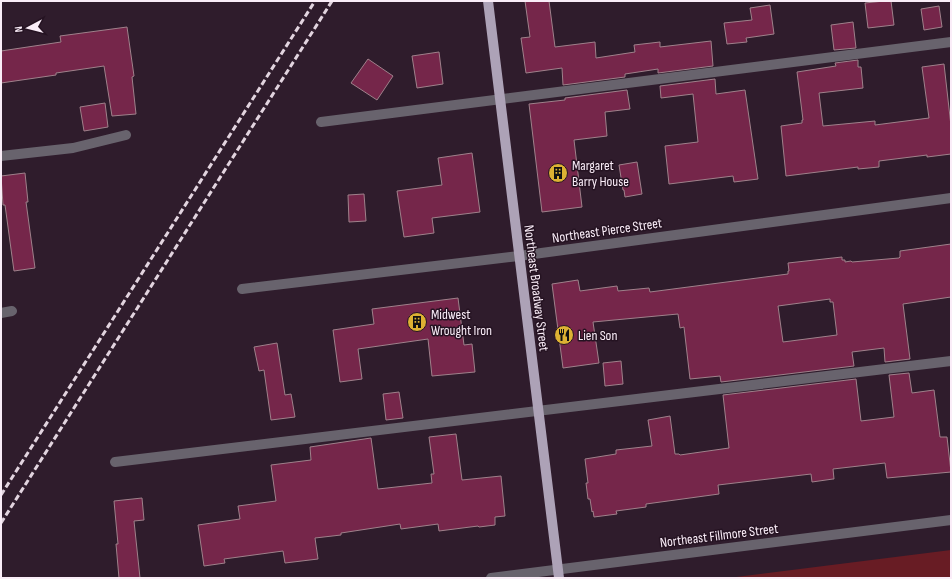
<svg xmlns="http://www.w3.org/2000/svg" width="952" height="579" font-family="'Sofia Sans Condensed',sans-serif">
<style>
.green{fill:#681c24}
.building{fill:#75264a;stroke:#9f818b;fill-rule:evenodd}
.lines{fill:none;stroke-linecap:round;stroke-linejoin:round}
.minor{stroke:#68636d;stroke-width:10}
.major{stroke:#ada2b7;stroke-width:10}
.rail{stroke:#e2d4df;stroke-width:3;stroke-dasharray:6 3;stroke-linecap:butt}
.labels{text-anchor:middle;stroke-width:3;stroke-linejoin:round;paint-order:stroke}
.poi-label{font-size:14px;fill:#faedf8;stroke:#251322;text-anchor:start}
.street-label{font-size:14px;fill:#faedf8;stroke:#251322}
</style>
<rect width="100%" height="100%" fill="#2f1c2c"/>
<polygon class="green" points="951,550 951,578 728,578"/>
<g class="building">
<polygon points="525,1 549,1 555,47 595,42 596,58 635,52 634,45 660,42 660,47 711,41 713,66 658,73 658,69 625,74 625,77 563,85 562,68 526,73 521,38 530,37"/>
<polygon points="884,1 891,1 894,25 868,28 865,3"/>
<polygon points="770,5 774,34 746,38 747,42 727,44 724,23 752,20 750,8"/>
<polygon points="939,6 942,27 924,30 921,9"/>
<polygon points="853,22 856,48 834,50 831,25"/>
<polygon points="127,27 134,76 132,77 136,114 112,116 104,66 56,73 56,75 1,83 1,51 61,42 60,36"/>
<polygon points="439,52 443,84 417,88 412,56"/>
<polygon points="368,59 393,76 377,100 351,83"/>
<polygon points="858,60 858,67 861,67 863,88 819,93 823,126 875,121 875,125 929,118 922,67 944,64 951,126 951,154 927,157 927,155 879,161 879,167 858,169 858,167 786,176 781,126 802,123 802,120 803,120 797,72 836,66 835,63"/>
<polygon points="715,79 716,94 745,90 758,179 734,182 733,176 669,184 665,146 698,142 693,94 661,98 660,86"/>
<polygon points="627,90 630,109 605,112 607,136 574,140 582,207 542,212 529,104 565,100 565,98"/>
<polygon points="105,103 108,127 84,131 80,107"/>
<polygon points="472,153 480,212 432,218 434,233 404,237 397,191 442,185 438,158"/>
<polygon points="637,162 642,194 625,197 624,190 623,190 619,165"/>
<polygon points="25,173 28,202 26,202 35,268 14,271 5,205 3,205 1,176"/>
<polygon points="364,194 366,221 349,222 348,195"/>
<path d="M951,244v53l-48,7 7,55 -25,3 -1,-14 -32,4 2,14 -133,16 -1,-6 -30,3 -6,-52 -4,1 -2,-14 -85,8 6,41 -36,5 -11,-84 26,-4 2,11 37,-5 1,5 31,-3 1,4 138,-18v-3h1l-1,-8 54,-6v3h3v2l6,-1 1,1 47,-4 1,-1v-6zM830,299v3h3l4,33 -54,7 -5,-36z"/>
<polygon points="458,298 464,345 472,344 475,372 432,376 428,339 358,349 362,379 340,382 333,330 374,324 372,309"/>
<polygon points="277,343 285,395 291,394 295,417 271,420 264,370 259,371 254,347"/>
<polygon points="621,361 623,384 605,386 603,363"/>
<polygon points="909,373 912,393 934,390 940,437 947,437 951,472 887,478 885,463 833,469 834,479 833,479 812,482 811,474 718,485 719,494 646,504 646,507 616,511 617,514 594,517 593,511 592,512 590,499 588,499 586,483 588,483 585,459 616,454 616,450 652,446 648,420 670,416 675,454 679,454 680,455 729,448 723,395 856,379 861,421 894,417 889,375"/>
<polygon points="399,392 403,418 386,420 383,394"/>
<polygon points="456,434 462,480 501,476 505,516 495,517 495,525 479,527 478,526 439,531 438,524 401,529 400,524 341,533 341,535 315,538 318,559 285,563 283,551 224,559 225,563 204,566 198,525 240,519 238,506 276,501 271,465 311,460 310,447 371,438 378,489 432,483 431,474 434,474 429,437"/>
<polygon points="142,498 144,520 134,521 140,578 119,578 116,544 118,544 114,501"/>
</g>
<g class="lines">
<g class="minor">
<polyline points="321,122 951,42"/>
<polyline points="1,156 73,148 126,135"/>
<polyline points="242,289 519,256 951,198"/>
<polyline points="1,313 12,311"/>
<polyline points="115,462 951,361"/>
<polyline points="491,578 951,520"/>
</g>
<polyline class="major" points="488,1 559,578"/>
<g class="rail">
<polyline points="1,495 315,1"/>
<polyline points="1,523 332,1"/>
</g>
</g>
<defs>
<symbol id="building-disc" viewBox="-11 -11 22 22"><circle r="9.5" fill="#ddb133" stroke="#251322"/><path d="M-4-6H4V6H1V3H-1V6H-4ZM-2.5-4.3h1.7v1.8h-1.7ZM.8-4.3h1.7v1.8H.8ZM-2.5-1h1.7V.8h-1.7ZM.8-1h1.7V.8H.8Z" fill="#111"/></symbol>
<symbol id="restaurant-disc" viewBox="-11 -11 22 22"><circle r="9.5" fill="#ddb133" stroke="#251322"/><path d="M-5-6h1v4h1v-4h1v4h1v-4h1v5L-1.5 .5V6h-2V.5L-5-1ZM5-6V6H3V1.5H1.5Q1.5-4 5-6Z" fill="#111"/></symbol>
</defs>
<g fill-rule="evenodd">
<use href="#building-disc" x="547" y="162" width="22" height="22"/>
<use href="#building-disc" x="406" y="311" width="22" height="22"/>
<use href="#restaurant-disc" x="553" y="324" width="22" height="22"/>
</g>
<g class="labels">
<g class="poi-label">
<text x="572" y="170">Margaret<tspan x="572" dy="16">Barry House</tspan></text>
<text x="431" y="319">Midwest<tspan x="431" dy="16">Wrought Iron</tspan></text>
<text x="578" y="340">Lien Son</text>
</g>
<g class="street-label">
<text transform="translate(607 230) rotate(-8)" y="5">Northeast Pierce Street</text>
<text transform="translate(537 288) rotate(83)" y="5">Northeast Broadway Street</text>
<text transform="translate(719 535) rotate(-7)" y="5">Northeast Fillmore Street</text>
</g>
</g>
<rect width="952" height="579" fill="none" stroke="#faedf8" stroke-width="4"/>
<g transform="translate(28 28) rotate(263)" stroke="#251322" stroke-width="3" paint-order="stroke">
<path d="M0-3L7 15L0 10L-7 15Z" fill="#faedf8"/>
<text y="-6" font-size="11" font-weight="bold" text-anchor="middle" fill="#faedf8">N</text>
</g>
</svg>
